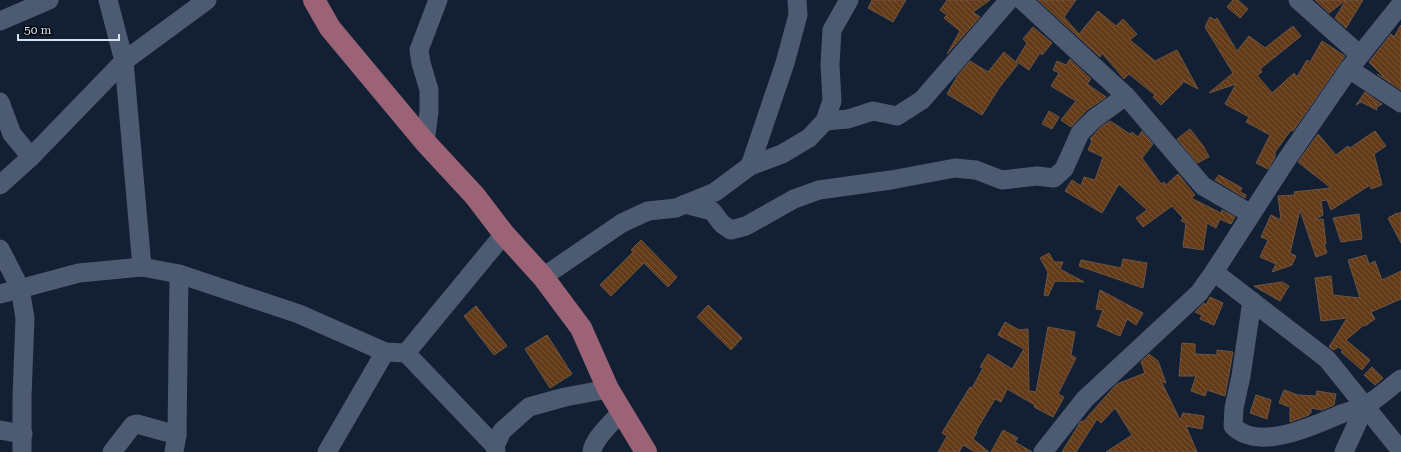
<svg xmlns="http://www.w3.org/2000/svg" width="1401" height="452" font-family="'Roboto Serif',serif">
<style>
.building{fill:url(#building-back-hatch);stroke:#6c5544}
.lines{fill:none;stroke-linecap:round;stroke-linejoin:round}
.minor{stroke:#4c5b71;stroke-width:19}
.major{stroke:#9b6375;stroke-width:22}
</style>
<defs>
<pattern id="building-back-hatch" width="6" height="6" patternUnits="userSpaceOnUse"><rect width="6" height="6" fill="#643b18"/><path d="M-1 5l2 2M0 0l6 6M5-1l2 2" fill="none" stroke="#79573a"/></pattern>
</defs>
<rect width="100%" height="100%" fill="#131f32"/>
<g class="building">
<polygon points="872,0 906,0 893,22 868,8"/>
<polygon points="947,0 990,0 973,12 980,17 947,54 960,31 944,18 947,15 940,10"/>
<polygon points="1038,0 1076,0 1064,17 1079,34 1098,11 1116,26 1123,19 1137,34 1130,40 1155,61 1177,50 1198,89 1181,80 1183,83 1161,105 1153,97 1155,95 1129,74 1124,79 1102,53 1100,57"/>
<polygon points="1233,0 1238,0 1248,9 1240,18 1227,7"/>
<polygon points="1315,0 1346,0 1329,13"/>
<polygon points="1346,0 1363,0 1346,28 1335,18"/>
<polygon points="1210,17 1215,20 1217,18 1237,51 1249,36 1265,48 1293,26 1301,36 1260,69 1262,72 1257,75 1272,93 1294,73 1297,77 1307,60 1310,62 1322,41 1345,56 1293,131 1291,130 1275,152 1275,157 1268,169 1256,163 1270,135 1246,122 1249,117 1225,104 1236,84 1209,93 1233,73 1205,27"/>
<polygon points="1401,25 1401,90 1377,74 1382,77 1383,76 1369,62 1391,34 1394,37"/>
<polygon points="1033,27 1052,43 1042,55 1040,53 1029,70 1016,61 1027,43 1023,39"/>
<polygon points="1004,52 1018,64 999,88 982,115 947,94 958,75 970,61 988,72"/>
<polygon points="1070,59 1091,79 1087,84 1106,97 1087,110 1071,127 1061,120 1076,101 1051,86 1059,73 1053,70 1057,61 1066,65"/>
<polygon points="1365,92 1382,104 1381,105 1380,104 1378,107 1375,102 1377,110 1361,102 1356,105"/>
<polygon points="1049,111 1059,117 1052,129 1042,124"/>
<polygon points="1110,121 1130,134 1132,132 1138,137 1142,131 1153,144 1142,158 1161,184 1164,182 1166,185 1178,174 1195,195 1191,198 1221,213 1222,210 1235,217 1231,224 1220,219 1216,228 1207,223 1203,250 1183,247 1186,223 1181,221 1183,218 1172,206 1143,227 1136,218 1147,210 1119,184 1102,213 1065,191 1072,180 1081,186 1084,177 1095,180 1103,157 1088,150 1092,141 1090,139 1102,126"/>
<polygon points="1190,129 1204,147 1209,157 1197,163 1177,139"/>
<polygon points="1375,131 1386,146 1374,154 1382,185 1371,189 1370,185 1331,210 1327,200 1321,201 1323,215 1314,220 1323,219 1326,244 1324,244 1327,253 1316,257 1300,210 1290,253 1296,256 1292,265 1272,272 1276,264 1260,257 1268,240 1261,237 1271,215 1281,220 1278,196 1295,195 1294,192 1331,188 1298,162 1318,134 1336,155 1348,146 1350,148"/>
<polygon points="1219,175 1242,188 1240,192 1246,195 1245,198 1215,180"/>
<polygon points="1401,212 1401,243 1388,218 1397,213 1397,214"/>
<polygon points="1359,214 1362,239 1341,242 1333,218"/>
<polygon points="641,240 677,277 668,287 644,263 611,296 600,285 633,252 631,250"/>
<polygon points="1049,253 1054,262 1063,262 1060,269 1084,282 1055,281 1048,296 1044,295 1048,272 1040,258"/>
<polygon points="1366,255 1369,264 1375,261 1382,280 1401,271 1401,299 1371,312 1375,319 1365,326 1364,325 1346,340 1370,360 1362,370 1341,352 1343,350 1338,347 1334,350 1329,347 1347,318 1321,321 1315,278 1331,276 1333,295 1360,298 1348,260"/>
<polygon points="1123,259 1147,263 1143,288 1079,266 1081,260 1121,268"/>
<polygon points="1282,282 1289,286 1280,301 1254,286"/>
<polygon points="1100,290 1143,313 1136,325 1127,319 1120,336 1097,326 1103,310 1096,309"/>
<polygon points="1210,297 1223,303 1214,325 1200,319 1202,315 1195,312 1204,303 1206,305"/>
<polygon points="708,305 742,338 731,350 697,317"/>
<polygon points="476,306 507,346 494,355 464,316"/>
<polygon points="1005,322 1019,330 1028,329 1029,391 1036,392 1048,327 1075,332 1071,355 1076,358 1058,394 1064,397 1053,417 1034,407 1035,405 1007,389 1001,402 995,399 976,431 977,432 973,439 989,452 975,452 963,445 959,452 938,452 947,436 942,433 970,387 972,388 983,368 980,367 988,354 1012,369 1024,349 998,335"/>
<polygon points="547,335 572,374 550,388 525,349"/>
<polygon points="1182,343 1195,344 1195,354 1217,355 1217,350 1233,352 1225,396 1207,390 1205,396 1191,391 1196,376 1179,376"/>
<polygon points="1149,354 1158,361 1166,383 1161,381 1180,420 1183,413 1204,416 1202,429 1186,426 1197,452 1106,452 1132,435 1115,408 1101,423 1097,419 1076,452 1062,452 1081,421 1083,422 1114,387 1117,384 1145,373 1141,362"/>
<polygon points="1372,367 1383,378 1375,385 1364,375"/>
<polygon points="1284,390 1298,395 1316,396 1317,391 1336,394 1334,405 1322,410 1311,408 1311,413 1309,413 1309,415 1290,422 1290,407 1279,403"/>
<polygon points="1256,395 1271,400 1267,419 1250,413"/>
<polygon points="1003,430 1018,438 1015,442 1032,452 991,452"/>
</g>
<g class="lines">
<g class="minor">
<polyline points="108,0 124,61 142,267"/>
<polyline points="1022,0 1126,96 1203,186 1251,214"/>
<polyline points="1298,0 1360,55"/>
<polyline points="0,21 49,0"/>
<polyline points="1349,69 1401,103"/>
<polyline points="0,102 12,134 31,157"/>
<polyline points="825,121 848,119 873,111 897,116 922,100 1009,0"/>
<polyline points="425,142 429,112 429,90 421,63 419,50 438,0"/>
<polyline points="750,166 785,63 798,15 797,0"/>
<polyline points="0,185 31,157 124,61 207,0"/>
<polyline points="685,204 712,211 722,224 731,230 746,226 794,199 819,190 891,180 955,168 976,170 1002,180 1037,176 1054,178 1064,169 1080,133 1095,118 1126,96"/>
<polyline points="0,249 20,288 25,318 22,397 22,452"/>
<polyline points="1214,272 1327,359 1401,451"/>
<polyline points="543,277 622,223 648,211 676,208 715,192 750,166 782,154 809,138 825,121 832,101 830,65 832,30 849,0"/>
<polyline points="0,294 79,273 142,267 179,274 299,314 385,352 406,353 504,234"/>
<path d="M1252,301l-11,75 -7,32 -1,18c25,26 80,0 108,-12 8,-3 16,-4 23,-8 10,-4 27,-20 37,-27"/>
<polyline points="406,353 495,446"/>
<polyline points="0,430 23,434"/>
<polyline points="112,452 133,425 137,424 177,435"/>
<polyline points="174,452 177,435 179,274"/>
<polyline points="327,452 385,352"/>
<polyline points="496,452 495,446 502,431 529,407 565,397 608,389"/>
<path d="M592,452c1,-13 21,-30 29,-40"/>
<polyline points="1043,452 1085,399 1199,293 1214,272 1285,162 1349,69 1401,4"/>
<polyline points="1344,452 1365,406"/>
</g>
<polyline class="major" points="314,0 330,28 425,142 475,196 504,234 543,277 581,328 608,389 646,452"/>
</g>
<path d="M18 34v6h101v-6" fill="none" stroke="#d8e1ee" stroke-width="2"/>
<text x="24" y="34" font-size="12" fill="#d8e1ee" stroke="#050911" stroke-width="3" paint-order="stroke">50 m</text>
</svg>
